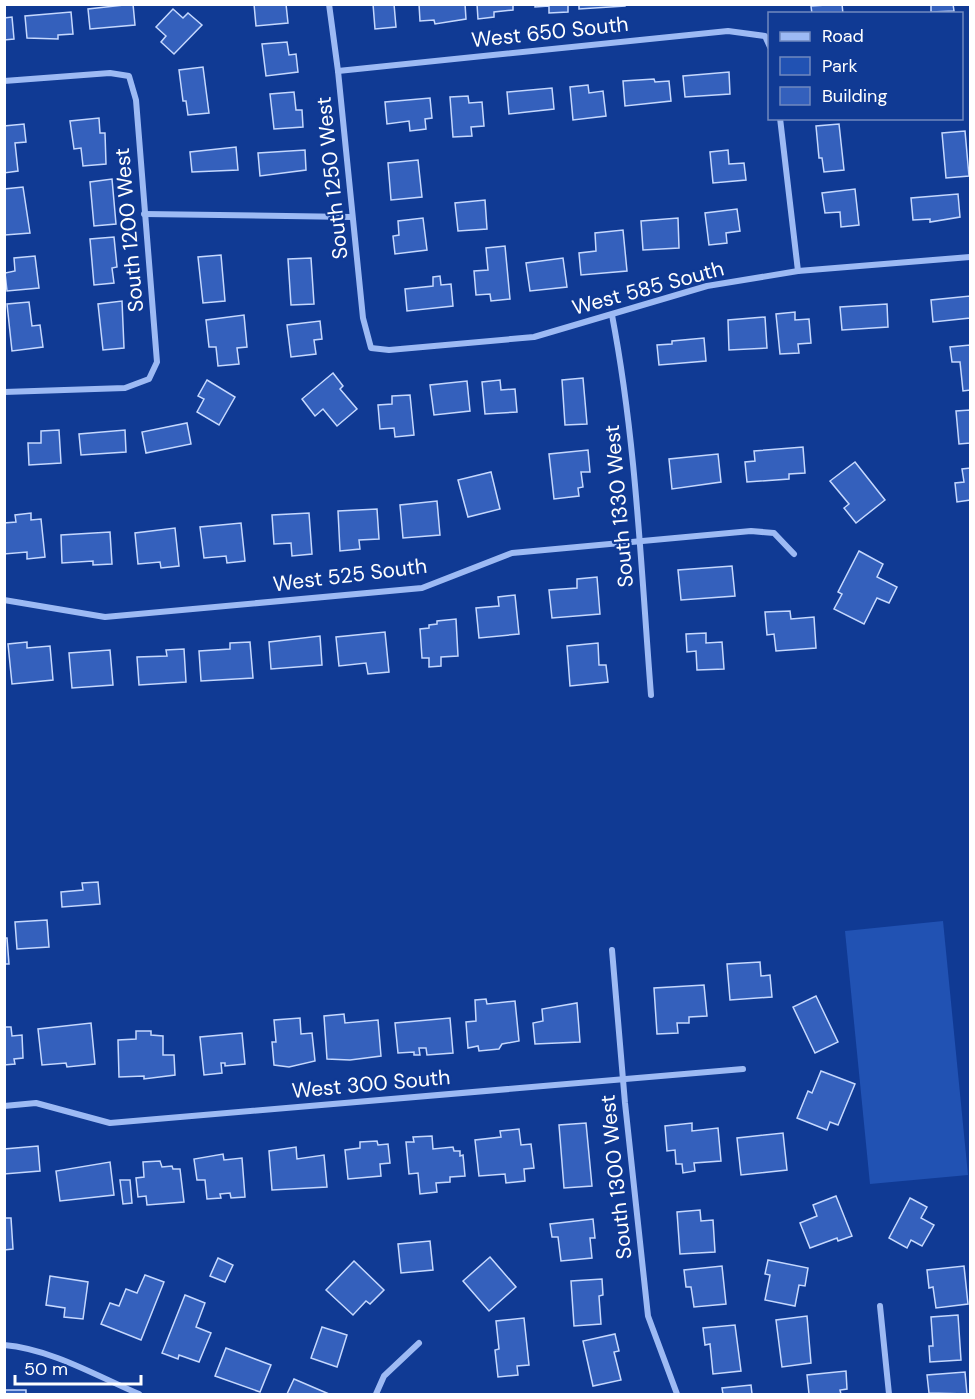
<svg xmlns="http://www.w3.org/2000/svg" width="975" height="1399" font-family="'DM Sans',sans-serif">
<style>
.green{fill:#2152b3}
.building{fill:#3460bc;stroke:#c5d8fe;stroke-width:1.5}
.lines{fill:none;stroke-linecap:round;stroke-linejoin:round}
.minor{stroke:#9dbaf4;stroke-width:6}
.labels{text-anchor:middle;stroke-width:4.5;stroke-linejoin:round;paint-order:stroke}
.street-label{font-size:21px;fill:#fff;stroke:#103a94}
</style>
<rect width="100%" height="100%" fill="#103a94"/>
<polygon class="green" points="943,921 968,1175 870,1184 845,931"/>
<g class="building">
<polygon points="133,4 135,25 90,29 88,9"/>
<polygon points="254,4 286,4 288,23 256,26"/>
<polygon points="373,4 394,4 396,27 375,29"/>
<polygon points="419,4 465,4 466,19 435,24 434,20 420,21"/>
<polygon points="477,4 513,4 513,10 494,12 494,17 478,19"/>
<polygon points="535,4 568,4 568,12 549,13 549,6 535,7"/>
<polygon points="579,4 625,4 625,6 579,9"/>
<polygon points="842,4 843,14 812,14 811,6"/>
<polygon points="931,4 953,4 954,11 931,12"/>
<polygon points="173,9 183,18 188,13 202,25 174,54 161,42 166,36 156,27"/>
<polygon points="71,12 73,34 58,35 58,39 27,38 25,16"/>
<polygon points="12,17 14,39 4,40 4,18"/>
<polygon points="287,42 289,55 296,54 298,72 266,76 262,44"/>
<polygon points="203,67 209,113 188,115 186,101 183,101 179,70"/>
<polygon points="729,72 730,94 685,97 683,76"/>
<polygon points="654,79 655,82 669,81 671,101 625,106 623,81"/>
<polygon points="588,85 589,93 603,91 606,116 573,120 570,87"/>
<polygon points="552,88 554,109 509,114 507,92"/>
<polygon points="294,92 296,110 302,110 303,127 274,129 270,94"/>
<polygon points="468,96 469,103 482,102 484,126 471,127 472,136 453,137 450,97"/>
<polygon points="430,98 432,118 425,119 426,129 410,131 409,121 387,124 385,102"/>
<polygon points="99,118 100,133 105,133 106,164 83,166 81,148 74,149 70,121"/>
<polygon points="24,124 26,142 15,143 18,171 4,173 4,126"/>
<polygon points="839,124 844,170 824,172 822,158 819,158 816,126"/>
<polygon points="965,131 969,176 946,178 942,133"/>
<polygon points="236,147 238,170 192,172 190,152"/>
<polygon points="305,150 306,170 260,176 258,153"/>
<polygon points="728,150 729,164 744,163 746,180 713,183 710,152"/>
<polygon points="418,160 422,197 391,200 388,163"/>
<polygon points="112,179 116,224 94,226 90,182"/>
<polygon points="23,187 30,233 5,235 4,189"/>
<polygon points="855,189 859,225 841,227 840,212 825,213 822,193"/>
<polygon points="958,194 960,217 930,222 930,219 913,220 911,198"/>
<polygon points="485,200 487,229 458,231 455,203"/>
<polygon points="737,209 740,231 726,233 727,243 709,245 705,213"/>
<polygon points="423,218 427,250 395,254 393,236 399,235 398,221"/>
<polygon points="678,218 679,248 643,250 641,221"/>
<polygon points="623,230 627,271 581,275 579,253 596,251 595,233"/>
<polygon points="114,237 117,267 112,268 114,283 94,285 90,239"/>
<polygon points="505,246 510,299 491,301 490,294 476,295 474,271 488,270 486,248"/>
<polygon points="221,255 225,301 203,303 198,257"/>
<polygon points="35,256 39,288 7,291 5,273 15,271 14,258"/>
<polygon points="311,258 314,304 291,305 288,259"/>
<polygon points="563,258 567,287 530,291 526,263"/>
<polygon points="440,276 441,285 451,284 453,306 407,311 405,289 433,286 433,277"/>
<polygon points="970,296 970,318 933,322 931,300"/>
<polygon points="122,301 124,348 103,350 98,304"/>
<polygon points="29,302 32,326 40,325 43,347 12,351 7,304"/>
<polygon points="887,304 888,327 842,330 840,307"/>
<polygon points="795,312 795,320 809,319 811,343 798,344 799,353 780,354 776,314"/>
<polygon points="244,315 247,347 237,348 239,364 218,366 216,347 209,347 206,320"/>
<polygon points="765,317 767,348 729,350 728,320"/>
<polygon points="320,321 322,339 314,340 316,354 291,357 287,325"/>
<polygon points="704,338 706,361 659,365 657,345 672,344 672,341"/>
<polygon points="970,345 970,390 963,391 960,362 952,362 950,347"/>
<polygon points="333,373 343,386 340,389 357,409 337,426 323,409 315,416 302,399"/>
<polygon points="583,378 587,424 565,425 562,380"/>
<polygon points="207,380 235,397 219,425 197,412 204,399 198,396"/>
<polygon points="500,380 501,390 515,389 517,412 485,414 482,382"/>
<polygon points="467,381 470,411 434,415 430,385"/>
<polygon points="410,395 414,435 395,437 394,428 380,429 378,405 392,404 392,396"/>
<polygon points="970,410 970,443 959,444 956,411"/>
<polygon points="187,423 191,444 146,453 142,432"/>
<polygon points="59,430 61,463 29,465 28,443 41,443 41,431"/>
<polygon points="125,430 126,452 81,455 79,434"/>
<polygon points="803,447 805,473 789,474 789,479 747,482 745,462 755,461 754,451"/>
<polygon points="588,450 590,472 581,472 583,487 578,488 579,496 554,499 549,454"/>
<polygon points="718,454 721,482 672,489 669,459"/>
<polygon points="855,462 885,500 856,523 844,508 849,504 830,481"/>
<polygon points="970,468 970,500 957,502 955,483 964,482 962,469"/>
<polygon points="491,472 500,509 468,517 458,480"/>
<polygon points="437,501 440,535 403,538 400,505"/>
<polygon points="377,509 379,539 359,540 360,549 340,551 338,511"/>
<polygon points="31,513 31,520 41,519 45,557 27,559 27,552 4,554 4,523 16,522 15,515"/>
<polygon points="309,513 312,554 292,556 291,543 274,544 272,515"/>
<polygon points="241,523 245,561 227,563 226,556 204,558 200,527"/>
<polygon points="175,528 179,566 161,568 160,562 138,564 135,533"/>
<polygon points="110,532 112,564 93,565 93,561 62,563 61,535"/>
<polygon points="859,551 883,564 877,577 897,587 889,603 877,598 864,624 834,609 842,594 838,592"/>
<polygon points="732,566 735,596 681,600 678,570"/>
<polygon points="597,577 600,614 552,618 549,590 577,588 577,579"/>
<polygon points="515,595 519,634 479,638 476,608 499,606 498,597"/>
<polygon points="790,611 791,619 814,617 816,648 776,651 774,634 767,635 765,612"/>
<polygon points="456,619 458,656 441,657 441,666 429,667 429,658 422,658 420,629 429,628 429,625 437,624 437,621"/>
<polygon points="385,632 389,672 368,674 366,663 339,666 336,637"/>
<polygon points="706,633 706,643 722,642 724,669 697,670 696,651 687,652 686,634"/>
<polygon points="320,636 322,665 271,669 269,642"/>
<polygon points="27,642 27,648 50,646 53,680 12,684 8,644"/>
<polygon points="250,642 253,678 201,681 199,651 230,649 230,643"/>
<polygon points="598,643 599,665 606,665 608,682 570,686 567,646"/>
<polygon points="184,649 186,682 139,685 137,657 167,656 166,650"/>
<polygon points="110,650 113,685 72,688 69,653"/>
<polygon points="98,882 100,904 62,907 61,892 83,890 82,883"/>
<polygon points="47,920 49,947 17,949 15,922"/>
<polygon points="4,938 7,938 9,964 4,964"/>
<polygon points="760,962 761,976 770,975 772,997 730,1000 727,964"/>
<polygon points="704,985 707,1016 689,1017 689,1023 677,1023 678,1033 657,1034 654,988"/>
<polygon points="816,996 838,1042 815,1053 793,1007"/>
<polygon points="486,999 487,1004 515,1001 519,1041 502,1044 499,1049 479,1051 478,1046 468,1048 466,1022 476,1021 475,1000"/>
<polygon points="577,1003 580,1042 535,1044 533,1023 543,1021 542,1009"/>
<polygon points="344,1014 345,1023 378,1020 381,1056 350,1060 327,1059 324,1016"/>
<polygon points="300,1018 301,1034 312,1033 315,1061 289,1067 274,1065 272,1042 276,1042 274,1020"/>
<polygon points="450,1018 453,1053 427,1055 426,1048 419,1048 420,1055 414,1055 414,1052 398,1053 395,1023"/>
<polygon points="91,1023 95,1064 67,1067 66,1063 42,1065 38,1029"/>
<polygon points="4,1027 11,1027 12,1036 22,1035 23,1058 14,1059 15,1064 4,1065"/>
<polygon points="136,1031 151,1031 151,1035 163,1036 163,1055 174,1055 175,1075 144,1079 144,1076 119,1077 118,1040 136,1039"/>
<polygon points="242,1033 245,1064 225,1066 225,1063 221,1063 222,1073 204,1075 200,1037"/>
<polygon points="821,1071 855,1084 838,1125 830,1122 827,1130 797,1118 808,1091 812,1093"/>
<polygon points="586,1123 592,1186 564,1188 559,1125"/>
<polygon points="692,1123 692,1131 718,1128 721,1161 694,1163 695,1171 683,1173 682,1164 676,1164 675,1150 667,1151 665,1126"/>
<polygon points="519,1129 521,1145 531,1144 534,1168 524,1169 525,1181 506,1183 505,1174 479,1176 475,1140 501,1137 500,1131"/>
<polygon points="783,1133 787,1170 741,1175 737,1138"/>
<polygon points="432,1136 433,1149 453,1147 454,1151 460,1151 460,1156 463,1155 465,1176 450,1177 450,1182 436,1183 437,1192 420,1194 418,1173 409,1174 406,1142 414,1142 413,1137"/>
<polygon points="377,1141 378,1145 388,1144 390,1163 380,1164 381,1176 348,1179 345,1150 360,1148 360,1142"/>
<polygon points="38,1146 40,1171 4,1174 4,1149"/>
<polygon points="296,1147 297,1159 324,1155 327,1187 272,1190 269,1151"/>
<polygon points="223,1154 224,1160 242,1158 245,1197 231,1198 230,1193 220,1194 221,1198 207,1199 205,1180 197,1180 194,1159"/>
<polygon points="160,1161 162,1167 172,1166 173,1169 180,1169 184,1202 147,1205 146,1196 138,1197 136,1178 144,1177 143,1162"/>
<polygon points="110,1162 114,1195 60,1201 56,1171"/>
<polygon points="120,1180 130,1180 132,1203 123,1204"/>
<polygon points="836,1196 852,1236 838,1241 837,1238 810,1248 800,1223 817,1216 813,1205"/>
<polygon points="910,1198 927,1207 921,1218 934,1225 922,1246 911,1240 907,1248 889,1238"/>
<polygon points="700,1210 701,1221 713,1220 715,1252 680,1254 677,1212"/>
<polygon points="4,1218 11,1218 13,1249 4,1250"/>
<polygon points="593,1219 595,1238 590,1238 592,1258 561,1261 558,1237 552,1237 550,1224"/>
<polygon points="430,1241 433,1270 401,1273 398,1244"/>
<polygon points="490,1257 516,1287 489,1311 463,1281"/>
<polygon points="218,1258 233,1265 225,1282 210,1276"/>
<polygon points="768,1260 808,1268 805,1286 799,1285 795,1306 765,1300 770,1275 765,1274"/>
<polygon points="354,1261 384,1290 370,1304 366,1301 353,1315 326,1290"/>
<polygon points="722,1266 726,1304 694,1307 691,1287 686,1287 684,1270"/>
<polygon points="964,1266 968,1304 936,1308 933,1287 929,1288 927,1270"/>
<polygon points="145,1275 164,1282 141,1340 101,1324 110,1303 119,1306 126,1289 137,1293"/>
<polygon points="50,1276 88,1282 83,1319 64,1317 65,1308 46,1305"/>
<polygon points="602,1279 603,1295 599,1296 601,1324 574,1326 571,1281"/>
<polygon points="185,1295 205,1303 196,1327 211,1333 199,1362 179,1355 178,1359 162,1353"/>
<polygon points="958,1315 961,1360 930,1362 929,1346 933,1346 931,1317"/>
<polygon points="807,1316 811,1363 782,1367 776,1320"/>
<polygon points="524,1318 529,1365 517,1366 518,1375 498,1377 495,1350 499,1349 496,1321"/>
<polygon points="735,1325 741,1371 713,1374 710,1344 705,1345 703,1328"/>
<polygon points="322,1327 347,1335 337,1367 311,1358"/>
<polygon points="615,1334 619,1351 614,1352 621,1380 593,1386 583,1341"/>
<polygon points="226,1348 271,1365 260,1392 215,1376"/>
<polygon points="846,1371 847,1389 840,1390 841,1394 809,1394 807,1375"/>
<polygon points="965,1372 967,1394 929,1393 927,1375"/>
<polygon points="294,1379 329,1394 287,1394"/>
<polygon points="4,1384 5,1390 26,1390 26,1394 4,1394"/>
<polygon points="751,1385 752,1394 723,1394 722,1388"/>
</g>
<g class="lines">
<g class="minor">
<polyline points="329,4 338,71 363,318 371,348 389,350 534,337 707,286 798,271 970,257"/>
<polyline points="338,71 728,31 765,36 770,47"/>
<polyline points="4,81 110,73 129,76 136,100 157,362 149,379 125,388 4,392"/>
<polyline points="780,118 798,271"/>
<polyline points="144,214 352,217"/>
<path d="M612,315c24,125 29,253 39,380"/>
<polyline points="4,600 105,617 422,588 512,553 751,531 774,533 794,554"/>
<polyline points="612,950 625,1103 648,1316 677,1394"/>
<polyline points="4,1106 36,1103 110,1123 743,1069"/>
<polyline points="880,1306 889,1394"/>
<path d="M4,1345c47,4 93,31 135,49"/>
<polyline points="376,1394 384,1376 419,1343"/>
</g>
</g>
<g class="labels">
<g class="street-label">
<text transform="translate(550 32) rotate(-6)" y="7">West 650 South</text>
<text transform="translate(332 178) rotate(-96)" y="7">South 1250 West</text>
<text transform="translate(129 230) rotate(-95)" y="7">South 1200 West</text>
<text transform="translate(648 288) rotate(-15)" y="7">West 585 South</text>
<text transform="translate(619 506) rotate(-95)" y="7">South 1330 West</text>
<text transform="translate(350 575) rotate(-7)" y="7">West 525 South</text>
<text transform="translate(371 1084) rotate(-5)" y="7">West 300 South</text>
<text transform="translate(616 1177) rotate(-96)" y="7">South 1300 West</text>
</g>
</g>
<rect width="975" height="1399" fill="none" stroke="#ffffff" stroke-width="12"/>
<rect x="768" y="12" width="195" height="108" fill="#103a94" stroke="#7089bf" stroke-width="1.5"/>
<rect x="780" y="32" width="30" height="9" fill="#9dbaf4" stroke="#7089bf" stroke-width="1.5"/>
<text x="822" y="42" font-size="18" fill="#ffffff">Road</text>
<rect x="780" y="57" width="30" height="18" fill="#2152b3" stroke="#7089bf" stroke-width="1.5"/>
<text x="822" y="72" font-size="18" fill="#ffffff">Park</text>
<rect x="780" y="87" width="30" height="18" fill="#3460bc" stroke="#7089bf" stroke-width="1.5"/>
<text x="822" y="102" font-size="18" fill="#ffffff">Building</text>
<path d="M15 1375v9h126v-9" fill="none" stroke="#ffffff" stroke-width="3"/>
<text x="24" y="1375" font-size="18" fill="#ffffff" stroke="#103a94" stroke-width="4.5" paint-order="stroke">50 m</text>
</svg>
